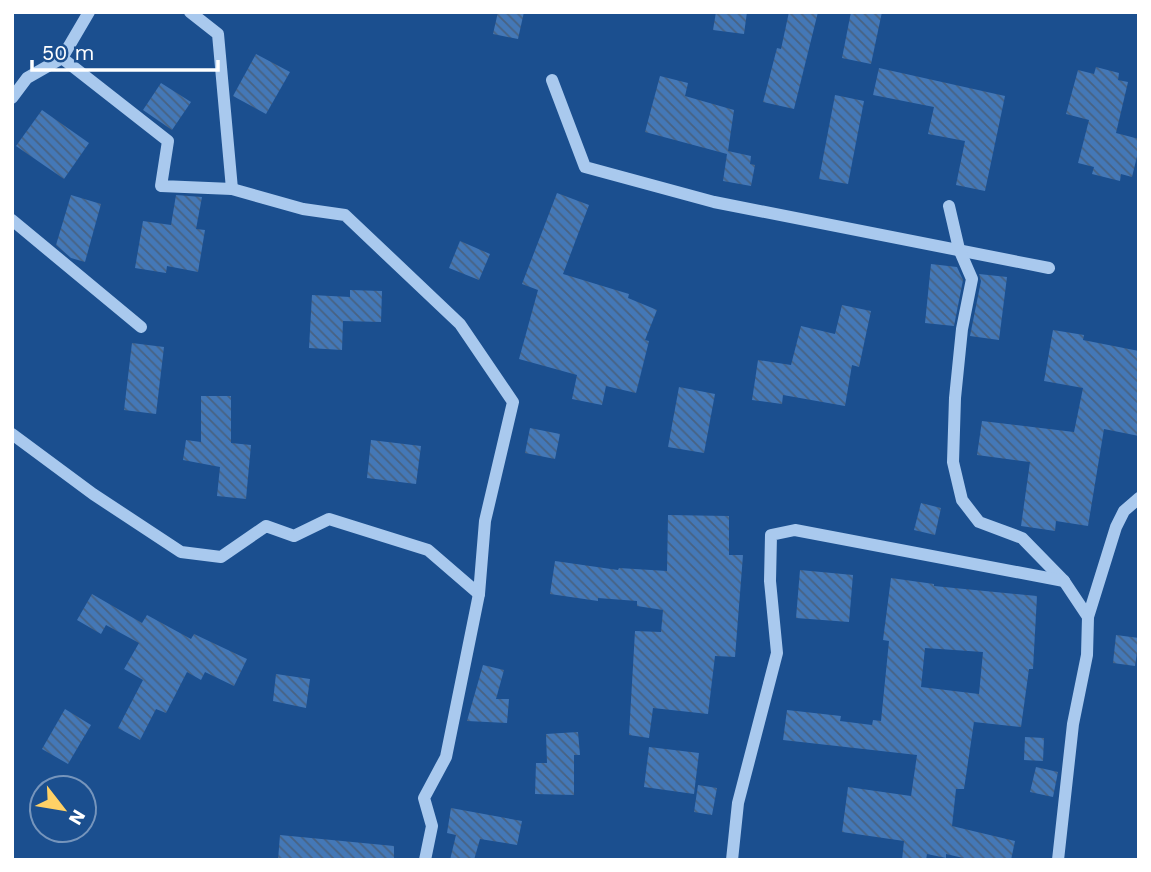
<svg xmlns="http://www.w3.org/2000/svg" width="1151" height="872" font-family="'Work Sans',sans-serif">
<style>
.building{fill:url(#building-back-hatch);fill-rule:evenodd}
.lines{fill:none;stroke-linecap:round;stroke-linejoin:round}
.minor{stroke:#a9c9ee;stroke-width:12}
</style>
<defs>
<pattern id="building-back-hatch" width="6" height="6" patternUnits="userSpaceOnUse" patternTransform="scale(1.75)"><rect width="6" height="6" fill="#4478b7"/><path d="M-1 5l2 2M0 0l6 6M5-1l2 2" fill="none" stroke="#486282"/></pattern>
</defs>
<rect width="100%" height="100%" fill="#1b4f8f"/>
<g class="building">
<polygon points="498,12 524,12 518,39 493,34"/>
<polygon points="716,12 747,12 744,34 713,30"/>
<polygon points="789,12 818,12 794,109 763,102 777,48 781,49"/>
<polygon points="851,12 882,12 871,64 842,58"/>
<polygon points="256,54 290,72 266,114 233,96"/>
<polygon points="1096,67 1119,73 1118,80 1128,82 1116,133 1139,139 1139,148 1132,177 1121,174 1120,181 1092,174 1094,167 1078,163 1089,120 1066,114 1078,70 1094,74"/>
<polygon points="879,68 1005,96 985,191 956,185 965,141 928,134 934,107 873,95"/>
<polygon points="660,76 688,83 685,96 734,110 728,151 751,156 750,164 755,165 751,186 723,181 727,154 645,132"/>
<polygon points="161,83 191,102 172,130 143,110"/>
<polygon points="835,95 864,101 848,184 819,179"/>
<polygon points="42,110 89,143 64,179 16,146"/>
<polygon points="557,193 589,205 563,274 629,294 628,298 657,310 645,340 649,341 636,393 606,386 602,405 572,399 577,375 519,359 538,290 522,284"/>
<polygon points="71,195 101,204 85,262 71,258 56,245"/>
<polygon points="176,195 202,197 196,229 205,230 198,272 167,266 166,273 135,268 143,221 171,225"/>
<polygon points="460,241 490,254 479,280 449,268"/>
<polygon points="931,264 957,267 963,280 954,326 925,323"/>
<polygon points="979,274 1007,277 999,340 970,336 981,281"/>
<polygon points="350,290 382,291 381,322 343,321 342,350 309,348 312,295 350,297"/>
<polygon points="842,305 871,311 859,367 852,365 845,406 783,395 782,404 752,400 758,360 791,365 801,326 835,334"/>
<polygon points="1053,330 1084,335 1083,340 1139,351 1139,436 1104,429 1088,526 1056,521 1055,531 1021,526 1030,462 977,455 982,421 1074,432 1083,388 1044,381"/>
<polygon points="132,343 164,347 156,414 124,410"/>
<polygon points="679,387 715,394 704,453 668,447"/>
<polygon points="201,396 231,396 231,443 251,445 246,499 217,496 220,467 183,460 186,440 201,442"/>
<polygon points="530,428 560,434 555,459 525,453"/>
<polygon points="371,440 421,446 416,484 367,478"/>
<polygon points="921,503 941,508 935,535 914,530"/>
<polygon points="668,515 729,516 729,555 743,555 735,657 715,656 708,714 653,708 649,738 629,735 635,631 661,632 663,610 637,606 637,601 598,598 598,601 550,594 555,561 618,570 619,568 667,571"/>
<polygon points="800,570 853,575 849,622 796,618"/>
<path d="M891,578l43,6v2l103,10 -4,73h-4l-8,58 -47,-5 -10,67h-8l-4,37 63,15 -4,19h-39l-26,-6v4l-19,-4 -1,6h-24l2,-19 -62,-9 6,-45 63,9 6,-41 -134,-15 4,-30 54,6 -1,5 32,4 1,-5 8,1 8,-80 -6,-1zM925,648l58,4 -4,42 -58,-7z"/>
<polygon points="92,594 142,623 147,615 191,639 194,634 247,659 234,686 205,672 201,680 187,672 166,713 156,709 140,740 118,728 143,680 124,669 139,643 106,625 101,634 77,620"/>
<polygon points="1116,635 1139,638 1135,666 1113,663"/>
<polygon points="483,665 504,670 496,699 509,699 507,723 467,721"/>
<polygon points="276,674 310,679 306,708 273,701"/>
<polygon points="65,709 91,725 68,764 42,749"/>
<polygon points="578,732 580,755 574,755 574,795 535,794 536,763 547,763 546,734"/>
<polygon points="1025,737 1044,738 1043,761 1024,760"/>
<polygon points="649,747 699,753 694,794 644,787"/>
<polygon points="1036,767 1058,772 1053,797 1030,792"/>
<polygon points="698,785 717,788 712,815 694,812"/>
<polygon points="451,808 522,821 517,845 480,839 474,860 450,860 456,835 447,833"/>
<polygon points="280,835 394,846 394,860 278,860"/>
</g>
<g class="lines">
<g class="minor">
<polyline points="62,58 89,12"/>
<polyline points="552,80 585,167 714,202 1049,268"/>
<polyline points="12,98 27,78 62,58 168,141 161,186 232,189 218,34 190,12"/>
<polyline points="232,189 303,209 345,215 460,324 513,402 485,521 479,594 446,757 424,798 432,826 425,860"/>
<polyline points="949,206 959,249 972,279 962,329 955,398 953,462 962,500 979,522 1022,538 1064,581 1088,617 1087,655 1073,724 1058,860"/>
<polyline points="12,220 141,327"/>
<polyline points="12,434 93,494 181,552 221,557 266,526 294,536 329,519 428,550 479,594"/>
<polyline points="1088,617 1116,527 1124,511 1139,498"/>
<polyline points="732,860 738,803 777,653 770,581 771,535 795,530 1064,581"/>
</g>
</g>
<rect width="1151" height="872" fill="none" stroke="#ffffff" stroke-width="28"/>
<g transform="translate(63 809) rotate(121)"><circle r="33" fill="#1b4f8f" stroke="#7695bc" stroke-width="2"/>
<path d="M0-5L12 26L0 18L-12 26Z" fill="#ffd166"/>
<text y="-10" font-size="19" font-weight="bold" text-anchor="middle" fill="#ffffff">N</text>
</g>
<path d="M32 60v10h186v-10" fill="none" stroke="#ffffff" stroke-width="3.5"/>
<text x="42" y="60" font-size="21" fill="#ffffff" stroke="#1b4f8f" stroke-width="5" paint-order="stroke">50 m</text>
</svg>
